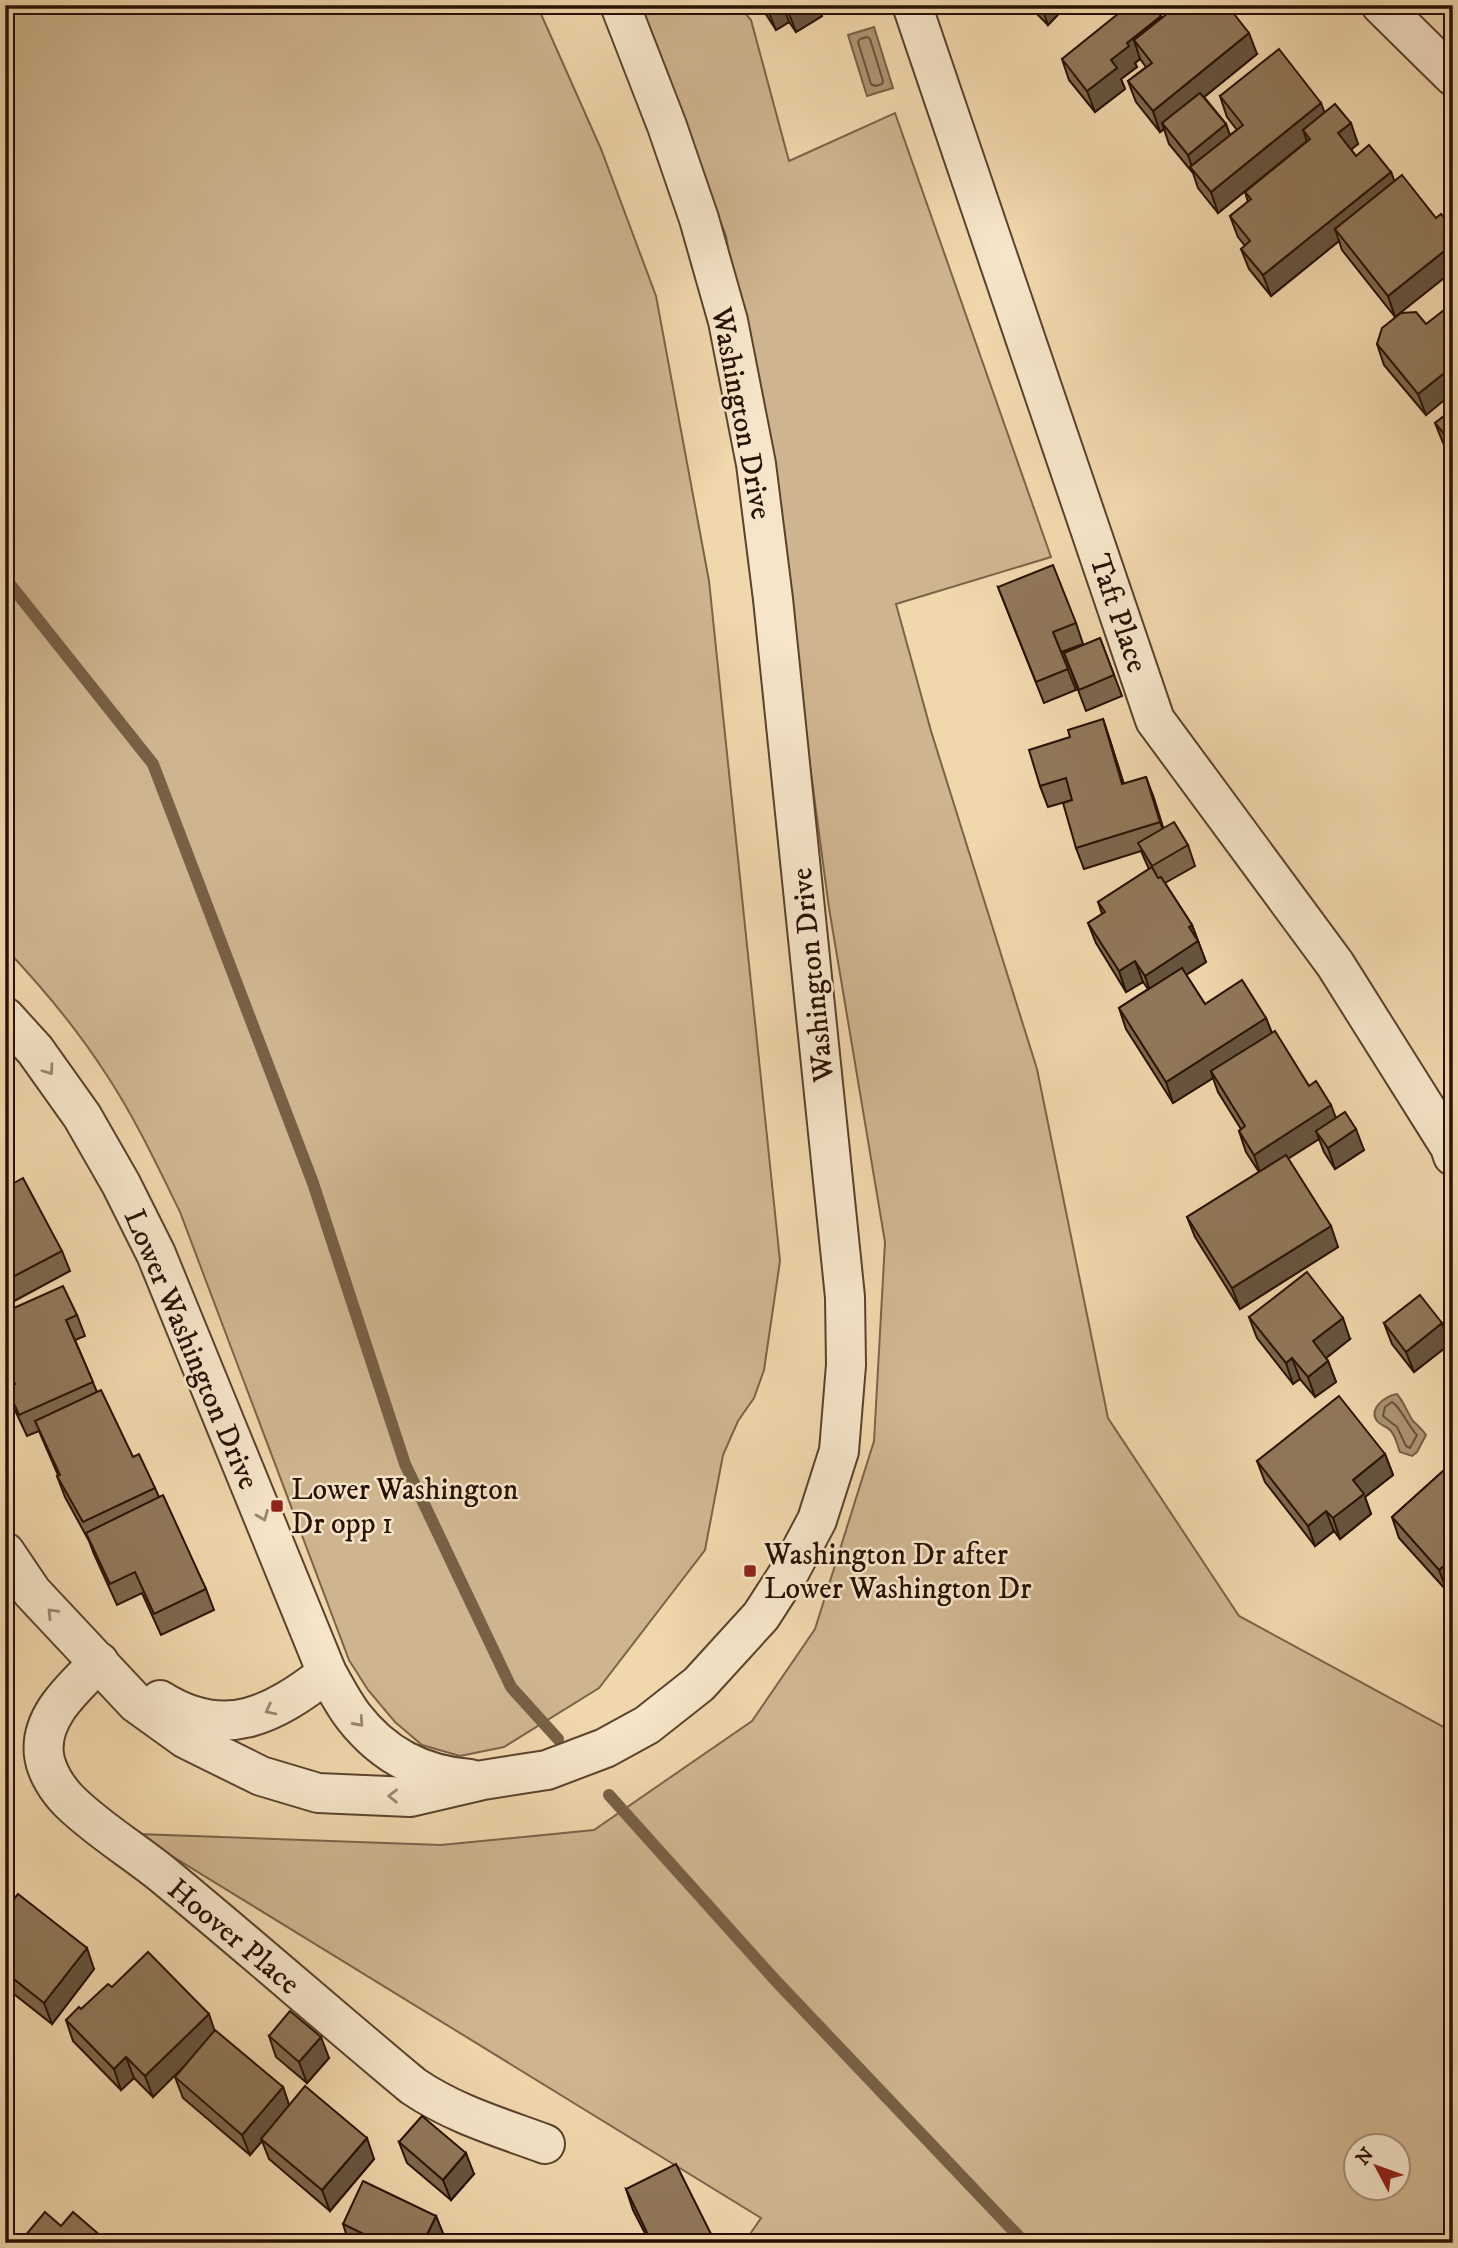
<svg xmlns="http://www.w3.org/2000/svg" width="1458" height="2248" font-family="'IM FELL DW Pica',serif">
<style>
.green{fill:#cfb58f;stroke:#7c6348;stroke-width:2;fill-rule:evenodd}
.water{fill:#ad9472;stroke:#786045;stroke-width:2}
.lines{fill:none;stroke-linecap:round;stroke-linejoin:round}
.shore{stroke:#6a523a;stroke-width:2}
.stream{stroke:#786045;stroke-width:12}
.minor-casing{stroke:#5a422c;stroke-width:42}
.tertiary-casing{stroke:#5a422c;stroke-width:42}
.minor{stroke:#f6e5c9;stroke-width:38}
.tertiary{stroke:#f6e5c9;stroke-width:38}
.wall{fill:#7d674d;stroke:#281102;stroke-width:2}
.shaded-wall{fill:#66543f;stroke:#281102;stroke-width:2}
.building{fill:#91785a;stroke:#281102;stroke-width:2}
.oneway{stroke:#99866f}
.poi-dot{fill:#8f2418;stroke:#f6e5c9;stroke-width:2.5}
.labels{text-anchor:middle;stroke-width:5;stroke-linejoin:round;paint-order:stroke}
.street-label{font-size:30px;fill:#281102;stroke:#f6e5c9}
.poi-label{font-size:30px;fill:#281102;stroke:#f6e5c9;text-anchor:start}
</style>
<rect width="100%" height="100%" fill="#f1d7ac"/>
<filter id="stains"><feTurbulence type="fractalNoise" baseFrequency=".00286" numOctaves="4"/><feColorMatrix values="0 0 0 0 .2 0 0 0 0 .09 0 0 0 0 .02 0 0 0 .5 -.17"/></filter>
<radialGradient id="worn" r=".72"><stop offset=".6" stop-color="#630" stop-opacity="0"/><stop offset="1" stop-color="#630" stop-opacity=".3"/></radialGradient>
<g class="green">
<path d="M5,5h532l64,144 55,147 53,285 71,680 -16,109 -10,28 -16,23 -15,34 -18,95 -106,138 -95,59 -44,9 -38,-11 -27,-23 -27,-32 -19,-30 -169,-448c-23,-47 -45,-94 -74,-138 -29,-45 -64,-87 -101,-126z"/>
<path d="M637,5h101l13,15 38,141 106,-48 156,444 -155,47 35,127 106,338 71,349 131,198 214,116v511h-709l17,-25 -625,-384 305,11 153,-15 158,-109 63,-92 59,-188 11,-199 -56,-334 -36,-270 -67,-402zM1356,2146h42v42h-42z"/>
</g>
<g class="water">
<polygon points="874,27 893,88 867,96 848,35"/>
<path d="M1397,1394c7,8 10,18 16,27 5,5 9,8 13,14l-9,17 -5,4 -12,-4c-3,-7 -4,-15 -9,-21 -4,-5 -10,-5 -14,-10 -9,-13 9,-25 20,-27z"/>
</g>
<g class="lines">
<g class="shore">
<polygon points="867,37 870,39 883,81 882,84 875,86 871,84 858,42 860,39"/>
<path d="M1392,1402c8,4 16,24 25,33l-7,13 -4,-2 -9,-19 -14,-11 2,-9z"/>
</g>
<g class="stream">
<polyline points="5,578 153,764 313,1183 405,1464 511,1687 558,1739"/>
<polyline points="609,1795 776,1981 1025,2243"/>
</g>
<defs>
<g id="minor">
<polyline points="912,5 1155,720 1335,964 1450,1147 1453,1156"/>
<path d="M99,1662c-24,25 -60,54 -55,93 2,16 13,34 25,46 27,27 62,48 92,72 85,70 168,143 252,213 41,28 86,41 132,58"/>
</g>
<g id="tertiary">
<polyline points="1381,5 1453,76"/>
<path d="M5,1017l30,33 47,66 39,68 35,70 171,419c8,14 16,30 26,43 30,39 68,59 117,63"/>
<polyline points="5,1552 32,1592 136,1703 186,1739 261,1776 318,1793 410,1797 483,1780 547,1770 605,1748 647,1725 699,1684 761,1616 790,1571 817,1520 839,1451 846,1365 845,1297 773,599 756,464 728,321 699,219 667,126 620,5"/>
<path d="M160,1700c65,41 113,15 167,-27"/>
</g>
</defs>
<use href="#minor" class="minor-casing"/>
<use href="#tertiary" class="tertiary-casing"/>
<use href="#minor" class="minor"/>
<use href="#tertiary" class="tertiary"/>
</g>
<g class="wall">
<polygon points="760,5 818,5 822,16 796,32 789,22 776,30"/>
<polygon points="1028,5 1067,5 1048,25"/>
<polygon points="1162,18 1257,54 1204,97 1226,124 1230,135 1237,130 1227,117 1220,96 1325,112 1358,144 1351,149 1356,156 1391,172 1394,181 1401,313 1426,415 1384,365 1377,344 1395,317 1342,250 1339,241 1271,296 1249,269 1241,249 1245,246 1238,237 1230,216 1248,202 1245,192 1307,141 1218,213 1198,188 1193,173 1169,144 1164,129 1160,132 1136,102 1128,81 1146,67 1140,59 1135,63 1137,67 1121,79 1125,89 1095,112 1069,80 1062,59"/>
<polygon points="1453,409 1453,467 1435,423"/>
<polygon points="998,587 1076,623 1083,644 1061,652 1076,690 1044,703"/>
<polygon points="1100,638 1122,696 1086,711 1064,653"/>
<polygon points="1103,719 1124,784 1146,777 1163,829 1188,845 1195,866 1165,883 1192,925 1206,962 1186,975 1205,1004 1266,1018 1272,1033 1309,1086 1364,1150 1335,1169 1324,1152 1319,1139 1288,1158 1338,1247 1240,1309 1195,1237 1187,1217 1259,1172 1246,1152 1239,1131 1241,1129 1218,1092 1213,1078 1173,1103 1126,1029 1119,1008 1148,989 1143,982 1126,992 1096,943 1088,923 1102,914 1098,902 1149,869 1141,851 1084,869 1076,848 1072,800 1048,807 1040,786 1070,737"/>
<polygon points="5,1188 62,1251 70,1271 5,1306"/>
<polygon points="5,1312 77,1315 85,1336 75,1340 97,1392 133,1457 155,1488 159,1497 206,1589 214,1610 161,1635 142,1593 117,1605 94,1554 89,1541 65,1497 57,1476 58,1475 39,1431 27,1436 14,1408 7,1388 14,1385 5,1366 5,1336 8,1334 5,1326"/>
<polygon points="1249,1317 1350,1339 1326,1358 1328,1361 1336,1382 1315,1397 1300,1379 1293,1384 1257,1338"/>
<polygon points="1384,1323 1450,1344 1414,1372 1392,1344"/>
<polygon points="1385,1454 1393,1475 1365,1497 1371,1514 1340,1539 1334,1531 1315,1546 1265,1482 1257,1461"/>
<polygon points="1453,1462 1453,1586 1447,1591 1399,1538 1392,1517"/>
<polygon points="5,1910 94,1969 52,2024 5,1987"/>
<polygon points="112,1987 215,2031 283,2087 289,2105 374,2159 330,2211 269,2159 262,2141 250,2155 183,2098 175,2077 186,2064 153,2097 134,2078 121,2090 73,2041 66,2020"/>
<polygon points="269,2036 329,2058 307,2083 276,2057"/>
<polygon points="399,2142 474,2174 451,2200 407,2163"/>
<polygon points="626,2189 713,2238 714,2243 650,2243 633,2210"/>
<polygon points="436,2216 444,2236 441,2243 349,2243 343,2224"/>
</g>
<g class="shaded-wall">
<polygon points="774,5 783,5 789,22 776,30 768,10"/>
<polygon points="798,5 818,5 822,16 796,32 788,11"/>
<polygon points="1041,5 1067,5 1048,25"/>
<polygon points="1161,16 1168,36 1134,40 1140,59 1135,63 1137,67 1121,79 1125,89 1095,112 1087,91 1111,60 1127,43"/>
<polygon points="1249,33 1257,54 1166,128 1162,123 1164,129 1160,132 1153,111"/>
<polygon points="1321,103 1329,124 1303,130 1307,141 1218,213 1211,192"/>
<polygon points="1351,123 1358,144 1346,154 1338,133"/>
<polygon points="1226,124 1233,145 1193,170 1188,155"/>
<polygon points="1391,172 1399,193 1335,229 1339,241 1271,296 1263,275"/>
<polygon points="1453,244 1453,271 1395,317 1388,296"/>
<polygon points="1453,366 1453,393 1426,415 1418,394"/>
<polygon points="1103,719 1110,740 1130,805 1122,784"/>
<polygon points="1146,777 1154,798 1168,843 1160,822"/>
<polygon points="1192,925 1206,962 1152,997 1145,976"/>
<polygon points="1135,961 1143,982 1126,992 1119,971"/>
<polygon points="1266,1018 1274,1039 1211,1071 1213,1078 1173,1103 1166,1082"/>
<polygon points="1331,1105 1339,1126 1316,1131 1319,1139 1261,1176 1254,1155"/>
<polygon points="1356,1129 1364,1150 1335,1169 1328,1148"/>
<polygon points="1331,1226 1338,1247 1240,1309 1232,1288"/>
<polygon points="1343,1318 1350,1339 1321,1362 1313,1341"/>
<polygon points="1442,1323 1450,1344 1414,1372 1406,1352"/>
<polygon points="1292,1358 1300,1379 1293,1384 1286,1363"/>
<polygon points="1328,1361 1336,1382 1315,1397 1308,1377"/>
<polygon points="1385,1454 1393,1475 1365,1497 1371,1514 1340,1539 1333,1518 1353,1480"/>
<polygon points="1326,1511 1334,1531 1315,1546 1308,1526"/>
<polygon points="1453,1558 1453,1586 1447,1591 1439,1570"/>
<polygon points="87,1948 94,1969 52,2024 44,2003"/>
<polygon points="209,2014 216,2035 153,2097 145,2076"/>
<polygon points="321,2037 329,2058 307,2083 299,2062"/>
<polygon points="126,2057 134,2078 121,2090 114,2069"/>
<polygon points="283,2087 290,2108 261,2139 262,2141 250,2155 242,2135"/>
<polygon points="367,2138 374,2159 330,2211 322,2190"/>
<polygon points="466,2153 474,2174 451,2200 443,2180"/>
<polygon points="436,2216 444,2236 441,2243 423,2243"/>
<polygon points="7,2230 12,2243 5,2243 5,2233"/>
</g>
<g class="building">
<polygon points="765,5 774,5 768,10"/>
<polygon points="784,5 798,5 788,11"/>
<polygon points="1129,5 1152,5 1161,16 1127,43 1129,46 1111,60 1117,68 1087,91 1062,59"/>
<polygon points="1178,5 1217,5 1224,14 1230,9 1249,33 1153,111 1128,81 1152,63 1134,40"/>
<polygon points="1279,49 1321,103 1211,192 1190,167 1243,125 1220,96"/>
<polygon points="1200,93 1226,124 1188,155 1162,123"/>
<polygon points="1335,104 1351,123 1338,133 1356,156 1369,145 1391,172 1263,275 1241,249 1250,241 1230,216 1251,199 1245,192 1310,139 1303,130"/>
<polygon points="1402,175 1436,218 1441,214 1453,229 1453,244 1388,296 1335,229"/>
<polygon points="1453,303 1453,366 1418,394 1377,344 1382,328 1401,313 1416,312 1426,324"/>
<polygon points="1453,409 1453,456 1444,445 1449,440 1435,423"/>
<polygon points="1053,565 1076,623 1053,632 1068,669 1036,682 998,587"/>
<polygon points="1100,638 1114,675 1079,690 1064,653"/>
<polygon points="1103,719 1122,784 1146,777 1160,822 1076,848 1063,803 1072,800 1066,778 1040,786 1029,750 1070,737 1068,730"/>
<polygon points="1174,822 1188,845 1152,866 1138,843"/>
<polygon points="1152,867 1158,878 1161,877 1192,925 1189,927 1198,941 1145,976 1135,961 1119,971 1088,923 1105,912 1098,902"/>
<polygon points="1182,968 1205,1004 1242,980 1266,1018 1166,1082 1119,1008"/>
<polygon points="1275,1031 1309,1086 1316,1081 1331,1105 1254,1155 1239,1131 1245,1126 1211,1071"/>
<polygon points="1345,1112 1356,1129 1328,1148 1316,1131"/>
<polygon points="1286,1155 1331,1226 1232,1288 1187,1217"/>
<polygon points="23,1178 62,1251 5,1281 5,1188"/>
<polygon points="1307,1272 1343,1318 1313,1341 1328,1361 1308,1377 1292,1358 1286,1363 1249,1317"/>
<polygon points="63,1286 77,1315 66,1320 93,1382 19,1415 7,1388 15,1384 5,1362 5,1336 9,1334 5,1324 5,1312"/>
<polygon points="1420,1295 1442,1323 1406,1352 1384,1323"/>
<polygon points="101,1390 133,1457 139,1454 155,1488 83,1522 57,1476 60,1475 35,1421"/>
<polygon points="1339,1396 1385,1454 1353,1480 1364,1494 1333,1518 1326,1511 1308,1526 1257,1461"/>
<polygon points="1453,1462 1453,1558 1439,1570 1392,1517"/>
<polygon points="163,1495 206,1589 154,1614 135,1572 110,1584 86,1533"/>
<polygon points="18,1894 87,1948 44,2003 5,1972 5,1910"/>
<polygon points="148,1952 209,2014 145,2076 126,2057 114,2069 66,2020 79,2007 81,2009 108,1984 112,1987"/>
<polygon points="290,2011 321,2037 299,2062 269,2036"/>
<polygon points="215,2030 283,2087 242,2135 175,2077"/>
<polygon points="305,2086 367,2138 322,2190 261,2139"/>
<polygon points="422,2116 466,2153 443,2180 399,2142"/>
<polygon points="676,2164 713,2238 704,2243 652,2243 626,2189"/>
<polygon points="363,2181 436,2216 423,2243 382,2243 343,2224"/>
<polygon points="45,2212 61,2226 73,2212 109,2243 19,2243"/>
</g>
<defs><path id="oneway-chevron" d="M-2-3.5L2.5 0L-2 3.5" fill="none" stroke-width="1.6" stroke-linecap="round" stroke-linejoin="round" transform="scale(1.75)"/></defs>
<g class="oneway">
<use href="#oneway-chevron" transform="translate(49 1070) rotate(54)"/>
<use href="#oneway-chevron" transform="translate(263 1516) rotate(68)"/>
<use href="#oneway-chevron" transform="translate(52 1613) rotate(-134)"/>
<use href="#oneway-chevron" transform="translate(270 1710) rotate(153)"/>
<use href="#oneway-chevron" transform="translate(359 1722) rotate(48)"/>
<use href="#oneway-chevron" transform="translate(393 1796) rotate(-179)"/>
</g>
<g class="poi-dot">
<rect x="270" y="1499" width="14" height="14" rx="3.5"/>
<rect x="743" y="1564" width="14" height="14" rx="3.5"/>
</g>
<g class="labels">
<g class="street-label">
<text transform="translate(742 413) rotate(79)" y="10">Washington Drive</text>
<text transform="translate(1119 613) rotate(71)" y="10">Taft Place</text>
<text transform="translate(812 975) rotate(-96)" y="10">Washington Drive</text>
<text transform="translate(192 1349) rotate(67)" y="10">Lower Washington Drive</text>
<text transform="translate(234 1936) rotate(40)" y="10">Hoover Place</text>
</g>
<g class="poi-label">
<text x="291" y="1499">Lower Washington<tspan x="291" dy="34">Dr opp 1</tspan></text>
<text x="764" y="1564">Washington Dr after<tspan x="764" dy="34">Lower Washington Dr</tspan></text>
</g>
</g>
<rect width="1458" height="2248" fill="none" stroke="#f1d7ac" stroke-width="28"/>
<rect x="7" y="7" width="1444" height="2234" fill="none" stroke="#281102" stroke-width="3.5"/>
<rect x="14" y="14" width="1430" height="2220" fill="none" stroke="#281102" stroke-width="2"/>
<g transform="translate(1377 2167) rotate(311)"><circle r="33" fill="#f6e5c9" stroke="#a49079" stroke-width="2"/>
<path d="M0-5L12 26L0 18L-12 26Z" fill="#8f2418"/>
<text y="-10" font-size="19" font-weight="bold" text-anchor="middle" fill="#281102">N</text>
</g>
<rect width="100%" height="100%" filter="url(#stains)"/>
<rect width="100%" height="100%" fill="url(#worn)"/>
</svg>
